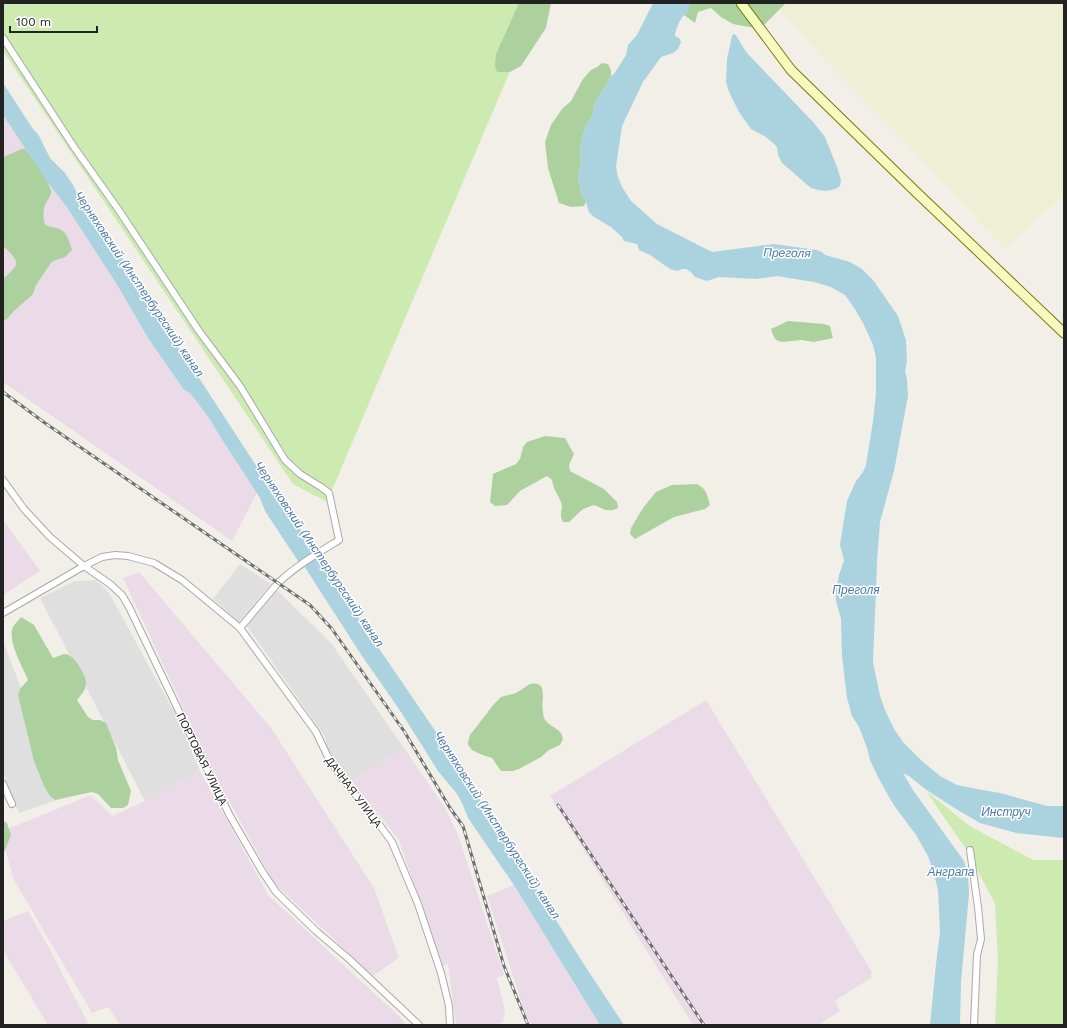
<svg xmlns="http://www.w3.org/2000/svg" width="1067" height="1028" font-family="'Work Sans',sans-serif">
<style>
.residential{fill:#e0dfdf}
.industrial{fill:#ebdbe8}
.farmland{fill:#eef0d5}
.grass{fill:#cdebb0}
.forest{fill:#add19e}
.water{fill:#aad3df}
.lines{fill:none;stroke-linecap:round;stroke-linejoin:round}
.street-casing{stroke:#a9a9a9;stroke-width:8}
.secondary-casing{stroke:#707d05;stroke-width:11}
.street{stroke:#fff;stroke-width:6}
.secondary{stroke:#f7fabf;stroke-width:9}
.rail-casing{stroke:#707070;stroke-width:3}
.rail{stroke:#fff;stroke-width:1.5;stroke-dasharray:4.5;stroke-linecap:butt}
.labels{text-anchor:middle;stroke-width:3;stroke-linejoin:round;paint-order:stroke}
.street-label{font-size:11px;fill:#222;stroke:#fff}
.water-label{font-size:12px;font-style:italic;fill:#4a7aab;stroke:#fff}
</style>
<rect width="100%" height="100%" fill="#f2efe9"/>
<g class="residential">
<polygon points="240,564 271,584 239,622 213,599"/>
<polygon points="96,580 109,593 179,721 200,771 145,801 40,598 75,581"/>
<polygon points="277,590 331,643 404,748 352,781 328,750 325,737 247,626"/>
<polygon points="3,641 63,798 19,813 3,773"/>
</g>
<g class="industrial">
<polygon points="3,115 48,183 66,206 116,283 148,338 184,390 190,393 209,418 221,438 257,493 232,541 3,382"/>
<polygon points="3,520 40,571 3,595"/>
<polygon points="139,572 271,728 374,888 399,958 373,976 274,883 212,770 123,578"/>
<polygon points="706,700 872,972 871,975 872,977 835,1001 840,1011 818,1025 693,1025 550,796"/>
<polygon points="404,748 445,808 457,832 504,975 497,978 505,1010 503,1022 497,1025 456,1025 448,964 443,966 439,957 399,840 352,781"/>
<polygon points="200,771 268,895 363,983 399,1016 406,1025 120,1025 108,1007 92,1013 14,880 3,842 3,831 91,795 112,816 145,801"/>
<polygon points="514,885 600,1025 531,1025 525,1013 487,896"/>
<polygon points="28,911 48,946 89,1025 92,1025 48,1025 3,950 3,921"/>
</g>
<polygon class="farmland" points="786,3 1064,3 1064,194 1006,249 779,11"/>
<g class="grass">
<polygon points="3,3 539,3 327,502 293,484 3,51"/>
<polygon points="926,791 970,826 1033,860 1064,860 1064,1025 995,1025 998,960 995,904 968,852"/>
</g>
<g class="forest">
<polygon points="519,3 551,3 546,28 521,66 510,72 497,72 495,66 496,54"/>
<path d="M689,3h97l-26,26 -27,-5 -12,-7 -10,-9 -13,4 -3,11 -11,-8c5,-3 5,-7 5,-12z"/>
<polygon points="602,63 608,64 611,70 611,76 595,103 593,109 593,116 586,124 580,147 581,163 578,177 581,192 586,202 584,206 571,207 559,203 548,168 545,142 551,125 562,109 571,101 583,79 591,70 597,67"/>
<path d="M22,149h3c6,7 25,34 26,42 0,6 -4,9 -6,14 -2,4 -2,15 0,19 3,4 11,3 15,5 7,4 10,13 12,21l-7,7 -12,4 -2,2 -15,22 -3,9 -19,17 -7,8 -4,2v-42c4,-4 9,-8 12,-12 5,-7 -7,-16 -12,-21v-89z"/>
<polygon points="788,321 824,324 830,326 833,338 814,342 801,340 782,342 776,340 773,335 771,329"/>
<path d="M545,436l20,2 9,16 -5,11 1,6 34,18 13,13 1,6c-10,5 -14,1 -24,-3l-11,4 -14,13h-6c-5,-9 1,-12 -2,-20 -3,-8 -8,-13 -9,-22l-5,-4 -27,15 -13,14 -12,1 -5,-4 3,-28 23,-10 4,-5 3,-12 4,-5z"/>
<path d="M697,484c10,5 10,11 13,21l-5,4 -31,8 -39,22 -5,-5 1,-6 12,-20 13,-16 16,-7z"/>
<path d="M21,617l13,8 19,33c4,-1 9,-4 12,-4 9,0 21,21 21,29 0,7 -5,12 -9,17l11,17 5,3h7l6,3 10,25 2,12 13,31 -3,14 -5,3h-12l-13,-14 -6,-2 -37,8 -5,-4 -6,-10 -10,-25 -16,-66 2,-6 8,-9c-5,-13 -21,-39 -15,-53 2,-4 6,-7 8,-10z"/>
<path d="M530,684c20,-4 10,19 13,28 0,3 1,7 3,9 4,5 11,7 15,12 1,2 1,4 2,6l-3,6 -11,5 -8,7 -22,12 -6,2h-12l-9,-13 -12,-4 -8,-4 -4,-5v-3l2,-7 24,-31 7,-7 15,-4z"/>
<polygon points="3,821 7,823 11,835 3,855"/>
</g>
<g class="water">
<path d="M653,3h36c0,3 1,8 -2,10 0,1 -2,1 -3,2 -4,4 -9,16 -9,21l4,2 2,4 -3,7 -5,4 -12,4 -18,25 -21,44 -6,41 2,10 4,10 9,14 26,23 55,28 62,-8 43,6 5,2 3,3 25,7 12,7 11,11 25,36 8,24 1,21 -2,10 2,8 1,17 -14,75 -14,51 -3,39 -1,30 -3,71 7,34 5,14 9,19 9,13 19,19 18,15 17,9 20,4 23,4 47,13h17v32l-48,-5 -36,-10 -24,-14 -31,-20 -16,-13 -6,-3 10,17 51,71c4,11 5,22 5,33l-8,88 -1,43h-30l6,-61 4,-32 -2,-42 -5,-20 -5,-14 -12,-21 -23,-31 -15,-27 -8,-17 -3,-12 -8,-21 -7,-11 -5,-18 -5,-42 -1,-37 -5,-18v-11l3,-15 5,-15 -4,-15 7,-44 9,-20 7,-9 3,-7 7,-44 3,-28v-35l-3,-13 -9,-20 -9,-16 -10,-14 -14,-8 -17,-5 -37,-6 -21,3 -37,-2 -12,4 -12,-4 -4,-5 -5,-3h-4l-5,2 -7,-2 -20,-14 -9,-4 -2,-1 -2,-6 -13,-3 -2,-4 -11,-10 -17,-10 -5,-5 -1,-3 -2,-7 -5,-10 -3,-15 3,-14 -1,-16 6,-23 7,-8v-7l2,-6 16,-27 3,-2 12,-19 2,-10 9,-10z"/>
<polygon points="733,34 736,35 743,47 747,53 814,123 825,137 837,167 841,180 840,186 837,188 832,190 826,191 818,190 811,188 782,163 778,155 777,147 774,144 766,137 751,129 739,112 729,92 726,82 727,59 732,36"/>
<polygon points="3,83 33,129 38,134 50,158 65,173 73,185 80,200 99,227 125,262 135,284 201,381 257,467 318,555 365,628 451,754 585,966 624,1025 600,1025 514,885 468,818 462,803 457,794 438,771 399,709 362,656 304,566 298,561 265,511 260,498 221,438 209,418 190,393 184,390 148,338 116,283 66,206 48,183 3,115"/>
</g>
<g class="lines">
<defs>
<g id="street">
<path d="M3,38l71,109 44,62 81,122 41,55 45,74 15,14 21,13 8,6 10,47c-21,13 -43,26 -61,43l-38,45 76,104 11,23 13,21 30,36 22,30 26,62 23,69 8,33 1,19"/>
<polyline points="3,480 24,509 50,537 84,566 110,584 122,595 129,607 187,728 230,816 262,871 276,892 316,931 349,959 419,1025"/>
<polyline points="3,613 84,566 102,557 115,555 128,556 154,563 182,580 240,628"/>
<polyline points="3,784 12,804"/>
<polyline points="970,850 978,907 981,939 977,955 974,1025"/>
</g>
<polyline id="secondary" points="741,3 791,70 915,191 1064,333"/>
</defs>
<use href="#street" class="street-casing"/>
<use href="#secondary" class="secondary-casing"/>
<use href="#street" class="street"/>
<use href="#secondary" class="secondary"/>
<defs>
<g id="rail">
<polyline points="3,392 45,423 310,605 332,629 404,731 450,808 463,826 504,966 528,1025"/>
<polyline points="558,805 704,1025"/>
</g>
</defs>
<use href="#rail" class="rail-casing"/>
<use href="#rail" class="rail"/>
</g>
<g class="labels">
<g class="street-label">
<text transform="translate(202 759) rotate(64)" y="4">ПОРТОВАЯ УЛИЦА</text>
<text transform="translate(354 792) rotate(53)" y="4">ДАЧНАЯ УЛИЦА</text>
</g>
<g class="water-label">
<text transform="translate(787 253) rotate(1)" y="4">Преголя</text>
<text transform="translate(139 284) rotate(56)" y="4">Черняховский (Инстербургский) канал</text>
<text transform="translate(319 554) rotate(56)" y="4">Черняховский (Инстербургский) канал</text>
<text x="856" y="594">Преголя</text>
<text x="1006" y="816">Инструч</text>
<text transform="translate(497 825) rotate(57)" y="4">Черняховский (Инстербургский) канал</text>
<text x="951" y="876">Анграпа</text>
</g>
</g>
<rect width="1067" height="1028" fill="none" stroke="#222222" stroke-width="8"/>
<path d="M10 26v6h87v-6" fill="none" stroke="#222222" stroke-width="2"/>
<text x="16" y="26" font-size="12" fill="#222222" stroke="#ffffff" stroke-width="3" paint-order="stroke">100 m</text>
</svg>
